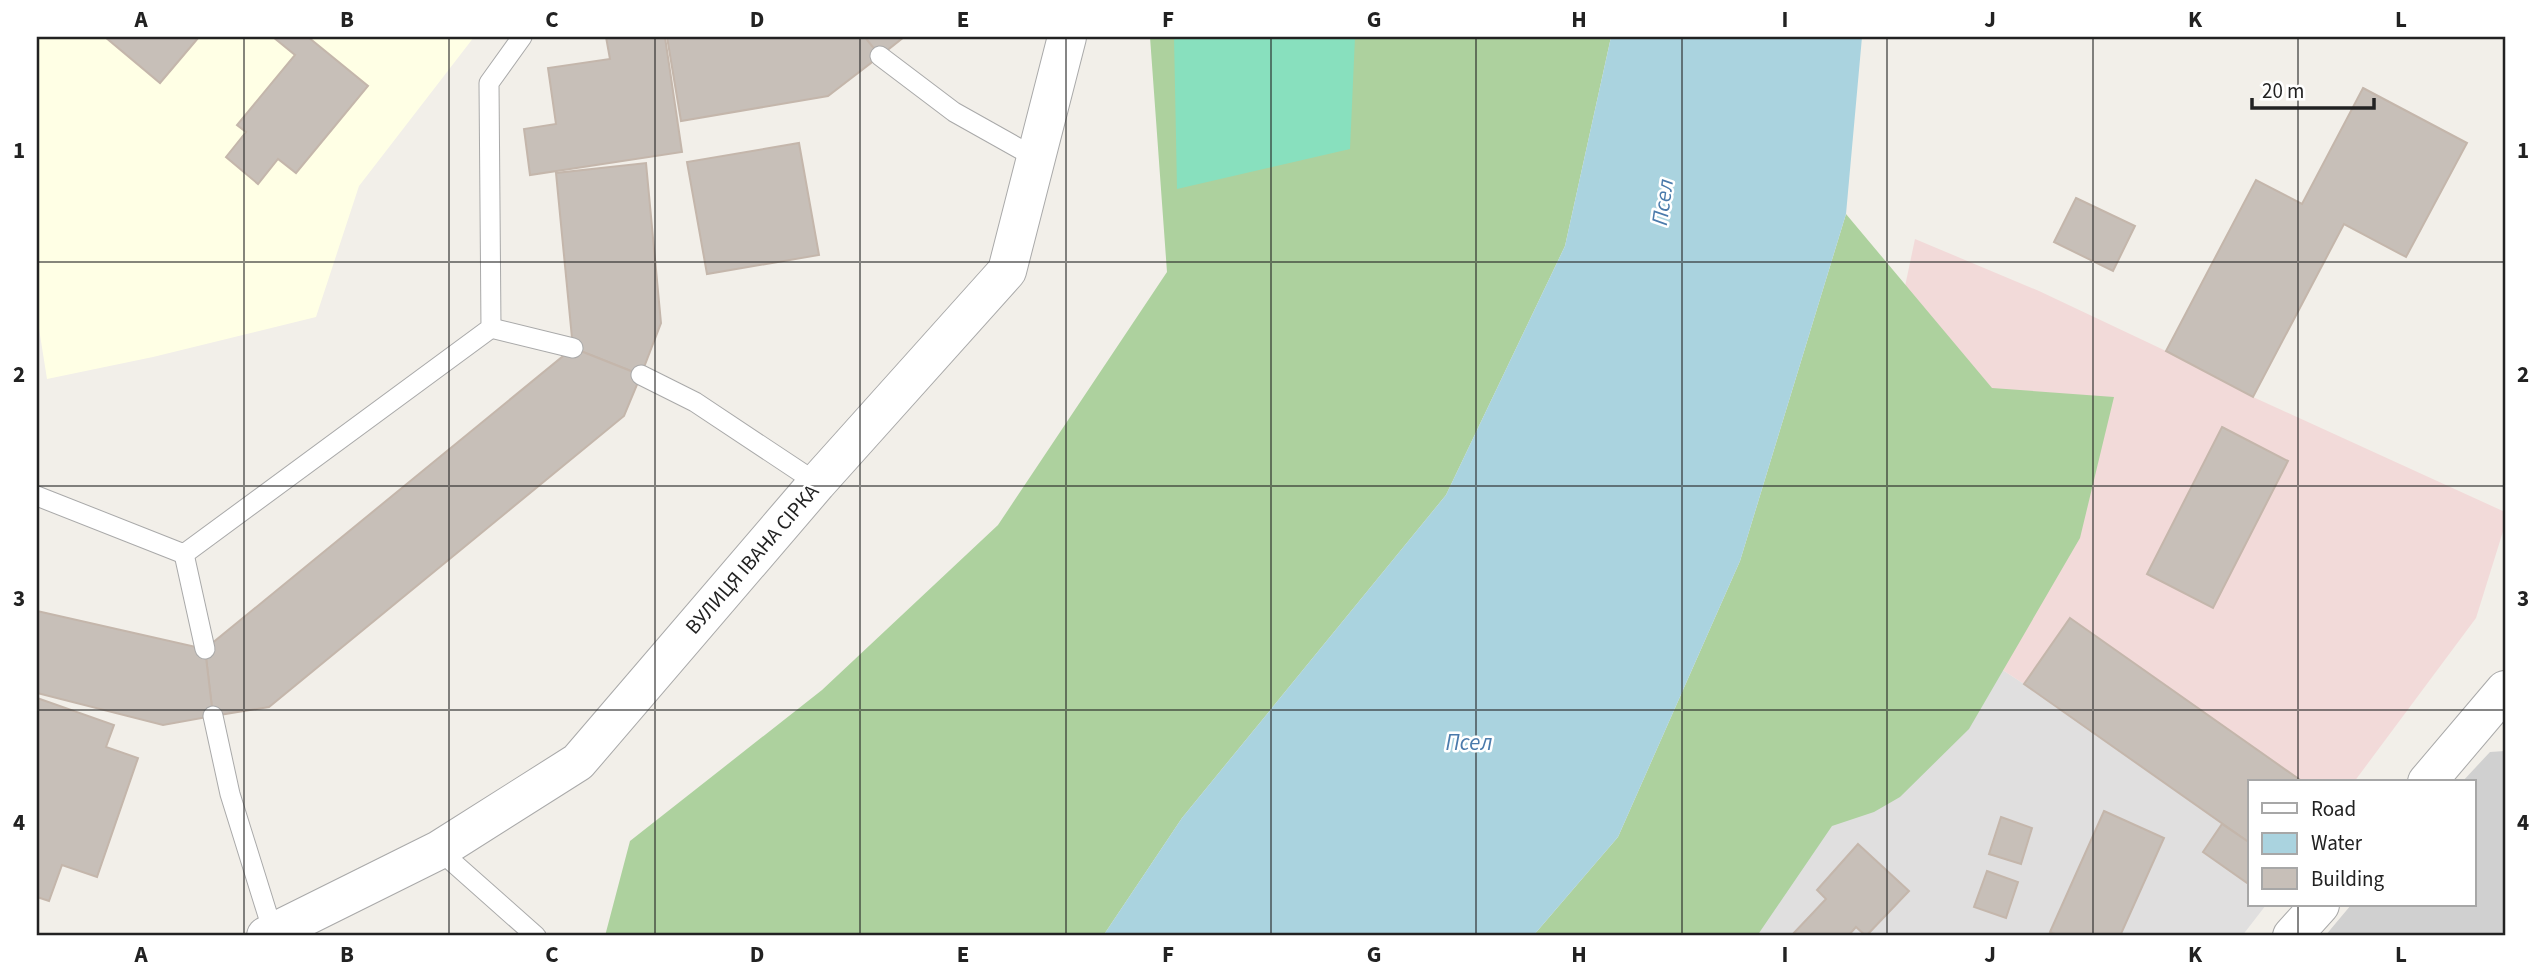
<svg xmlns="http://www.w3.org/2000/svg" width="2542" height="973" font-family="'Source Sans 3',sans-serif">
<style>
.residential{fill:#e0dfdf}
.commercial{fill:#f2dad9}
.education{fill:#ffffe5}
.religious{fill:#d0d0d0}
.forest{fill:#add19e}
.pitch{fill:#88e0be}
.water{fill:#aad3df}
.building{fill:#c7bfb8;stroke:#c4b6ab;stroke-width:2}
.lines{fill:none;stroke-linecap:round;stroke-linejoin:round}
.service-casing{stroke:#a9a9a9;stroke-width:21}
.minor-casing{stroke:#a9a9a9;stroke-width:40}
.service{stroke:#fff;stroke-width:19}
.minor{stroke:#fff;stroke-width:38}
.grid{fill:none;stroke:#222;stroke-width:2;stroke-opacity:0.55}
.labels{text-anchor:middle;stroke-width:5;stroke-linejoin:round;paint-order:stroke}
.street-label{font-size:21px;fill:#222;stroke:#fff}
.water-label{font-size:23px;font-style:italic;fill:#4a7aab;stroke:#fff}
.neatline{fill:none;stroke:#222;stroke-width:2.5}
.grid-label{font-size:23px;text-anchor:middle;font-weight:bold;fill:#222}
</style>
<rect width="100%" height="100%" fill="#f2efe9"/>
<polygon class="residential" points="1963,644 2024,684 2250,843 2250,905 2266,905 2242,936 1756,936 1796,769"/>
<polygon class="commercial" points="1915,239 2039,291 2166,351 2253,397 2505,512 2505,525 2476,618 2354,782 2250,782 2250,843 2024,684 1963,644 1877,419"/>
<polygon class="education" points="37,37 474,37 359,186 316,317 153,357 47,379 37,316"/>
<polygon class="religious" points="2505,751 2505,936 2325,936 2351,905 2474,905 2474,782 2462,782 2490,752"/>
<g class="forest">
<polygon points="1150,37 1611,37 1565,246 1446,495 1182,818 1103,936 605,936 630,841 822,690 998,525 1167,272"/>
<polygon points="1846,214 1992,388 2114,397 2080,538 1969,729 1900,797 1874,812 1832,826 1757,936 1533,936 1618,837 1740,561"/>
</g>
<polygon class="pitch" points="1174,37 1355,37 1350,149 1177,189"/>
<polygon class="water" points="1611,37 1862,37 1846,214 1740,561 1618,837 1533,936 1103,936 1182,818 1446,495 1565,246"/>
<g class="building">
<polygon points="105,37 199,37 160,83"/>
<polygon points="273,37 308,37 368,86 296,173 278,159 258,184 226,157 246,132 237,125 295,55"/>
<polygon points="606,37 665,37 682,152 530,175 524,129 556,124 548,68 610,59"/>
<polygon points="667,37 865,37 880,56 828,96 681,121"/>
<polygon points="865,37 904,37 880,56"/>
<polygon points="2363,88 2467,143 2406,257 2344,224 2253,397 2166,351 2256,180 2302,204"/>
<polygon points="799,143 819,255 707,274 687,162"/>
<polygon points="646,163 661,323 641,375 573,348 556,173"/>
<polygon points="2076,198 2135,226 2113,271 2054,242"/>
<polygon points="573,348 641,375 624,416 269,707 213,716 205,649"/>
<polygon points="2222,427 2288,461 2213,608 2147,574"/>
<polygon points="37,611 205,649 213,716 163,725 37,693"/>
<polygon points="2070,618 2303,782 2250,782 2250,843 2024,684"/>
<polygon points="37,698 114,725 106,747 138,758 97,877 62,865 49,901 37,897"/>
<polygon points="2104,811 2164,838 2120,936 2060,936 2050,932"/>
<polygon points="2001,817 2032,828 2021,864 1989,854"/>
<polygon points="2222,824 2250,843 2250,885 2203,852"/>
<polygon points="1858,844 1909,891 1866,936 1856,927 1848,936 1791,936 1826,899 1817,890"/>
<polygon points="1987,871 2018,882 2006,918 1974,907"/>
</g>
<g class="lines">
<defs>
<g id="service">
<polyline points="880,56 954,112 1036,158"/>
<polyline points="491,328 573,348"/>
<polyline points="641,375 695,402 817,483"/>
<polyline points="37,496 184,554 491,328 489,83 522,37"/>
<polyline points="184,554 205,649"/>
<polyline points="213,716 230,794 273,932"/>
<polyline points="439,850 536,936"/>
</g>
<g id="minor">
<polyline points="2427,782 2505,690"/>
<polyline points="266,936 439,850 578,762 817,483 1007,271 1067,37"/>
<polyline points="2292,936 2320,905"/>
</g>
</defs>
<use href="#service" class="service-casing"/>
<use href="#minor" class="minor-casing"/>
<use href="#service" class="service"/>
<use href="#minor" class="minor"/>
</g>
<path class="grid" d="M244,37v899M449,37v899M655,37v899M860,37v899M1066,37v899M1271,37v899M1476,37v899M1682,37v899M1887,37v899M2093,37v899M2298,37v745M37,262h2468M37,486h2468M37,710h2468M2298,905v31"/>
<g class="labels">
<g class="street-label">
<text transform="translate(752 559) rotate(-49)" y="7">ВУЛИЦЯ ІВАНА СІРКА</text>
</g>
<g class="water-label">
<text transform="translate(1662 202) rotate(-82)" y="8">Псел</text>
<text x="1469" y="750">Псел</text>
</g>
</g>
<rect width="2542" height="973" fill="none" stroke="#ffffff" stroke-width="77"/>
<rect x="2248" y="780" width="228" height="126" fill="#ffffff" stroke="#a7a7a7" stroke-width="2"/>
<rect x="2262" y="803" width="35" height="10" fill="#ffffff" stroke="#a7a7a7" stroke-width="2"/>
<text x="2311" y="816" font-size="21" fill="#222222">Road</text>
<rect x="2262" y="833" width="35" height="21" fill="#aad3df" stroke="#a7a7a7" stroke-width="2"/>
<text x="2311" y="850" font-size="21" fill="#222222">Water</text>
<rect x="2262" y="868" width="35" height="21" fill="#c7bfb8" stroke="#a7a7a7" stroke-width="2"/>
<text x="2311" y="886" font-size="21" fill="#222222">Building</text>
<path d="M2252 98v10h122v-10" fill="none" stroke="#222222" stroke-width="3.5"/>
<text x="2262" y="98" font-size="21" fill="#222222" stroke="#ffffff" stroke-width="5" paint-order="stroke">20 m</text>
<rect x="38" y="38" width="2466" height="896" class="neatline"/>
<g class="grid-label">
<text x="141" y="27">A</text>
<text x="347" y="27">B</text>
<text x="552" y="27">C</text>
<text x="757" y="27">D</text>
<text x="963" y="27">E</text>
<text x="1168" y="27">F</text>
<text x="1374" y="27">G</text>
<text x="1579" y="27">H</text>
<text x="1785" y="27">I</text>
<text x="1990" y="27">J</text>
<text x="2195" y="27">K</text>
<text x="2401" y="27">L</text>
<text x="19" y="158">1</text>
<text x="2523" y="158">1</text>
<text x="19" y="382">2</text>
<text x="2523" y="382">2</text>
<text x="19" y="606">3</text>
<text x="2523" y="606">3</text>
<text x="19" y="830">4</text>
<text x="2523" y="830">4</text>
<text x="141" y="962">A</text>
<text x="347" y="962">B</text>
<text x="552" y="962">C</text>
<text x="757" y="962">D</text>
<text x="963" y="962">E</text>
<text x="1168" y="962">F</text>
<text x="1374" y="962">G</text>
<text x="1579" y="962">H</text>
<text x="1785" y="962">I</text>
<text x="1990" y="962">J</text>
<text x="2195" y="962">K</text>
<text x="2401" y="962">L</text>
</g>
</svg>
